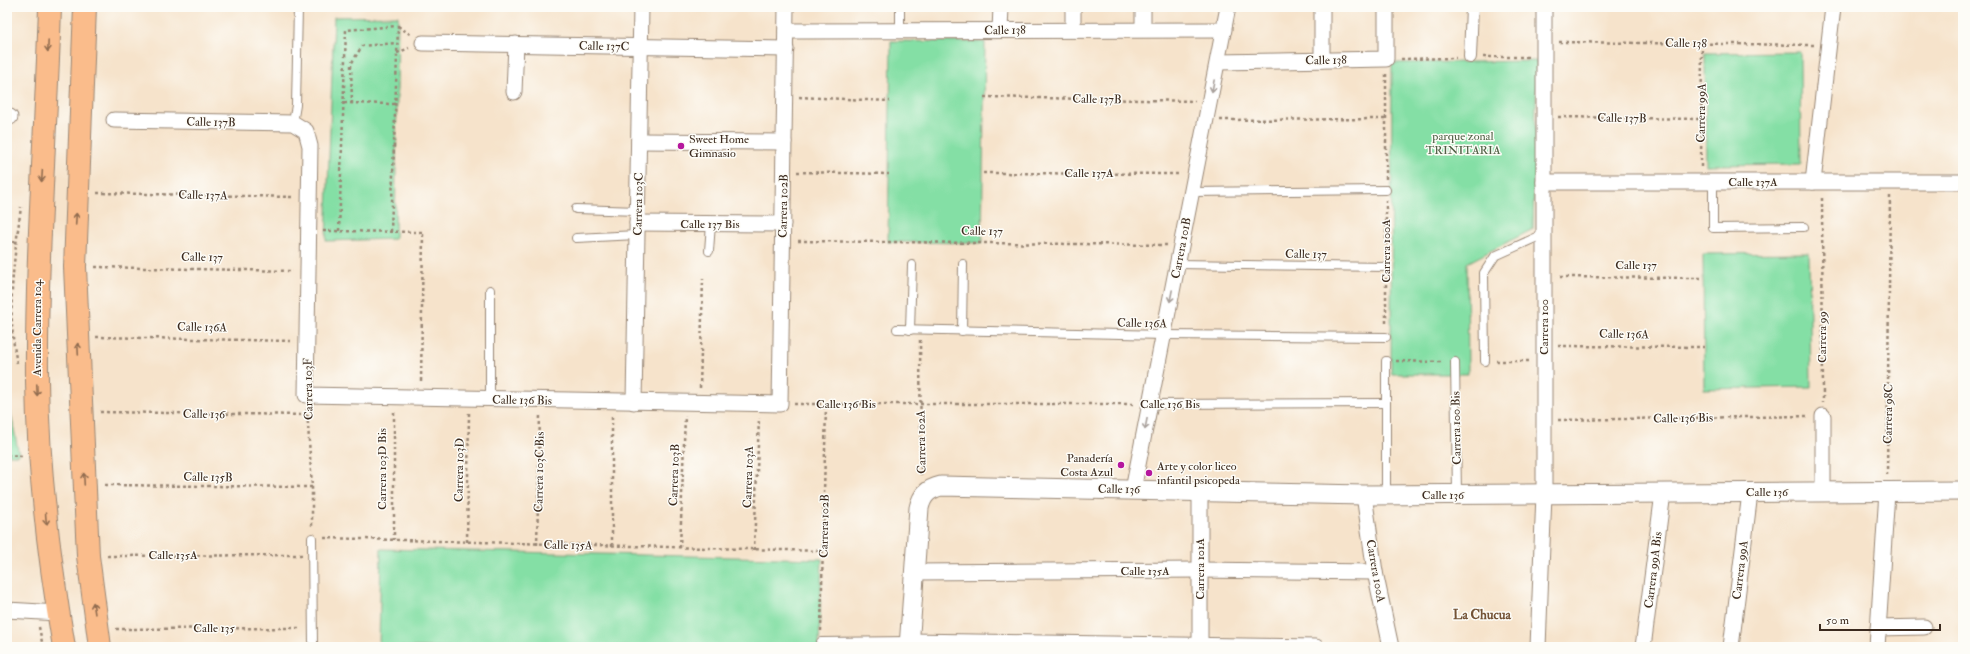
<svg xmlns="http://www.w3.org/2000/svg" width="1970" height="654" font-family="'IM FELL Double Pica',serif">
<style>
.green{fill:#84dfa5;stroke:#608462}
.lines{fill:none;stroke-linecap:round;stroke-linejoin:round}
.service-casing{stroke:#988674;stroke-width:10}
.pedestrian-casing{stroke:#988674;stroke-width:14}
.minor-casing{stroke:#988674;stroke-width:17}
.tertiary-casing{stroke:#988674;stroke-width:21}
.primary-casing{stroke:#988674;stroke-width:24}
.path{stroke:#988674;stroke-width:2.5;stroke-dasharray:3 3;stroke-linecap:butt}
.service{stroke:#fff;stroke-width:8}
.pedestrian{stroke:#fff;stroke-width:12}
.minor{stroke:#fff;stroke-width:15}
.tertiary{stroke:#fff;stroke-width:19}
.primary{stroke:#fabc8b;stroke-width:22}
.oneway{stroke:#916c4f}
.oneway2{stroke:#a79f9a}
.poi-dot{fill:#b5179e;stroke:#fdfcf7;stroke-width:1.5}
.labels{text-anchor:middle;stroke-width:3;stroke-linejoin:round;paint-order:stroke}
.street-label{font-size:12px;fill:#3b2a1e;stroke:#fdfcf7}
.park-label{font-size:12px;fill:#516046;stroke:#fdfcf7}
.poi-label{font-size:12px;fill:#3b2a1e;stroke:#fdfcf7;text-anchor:start}
.neighbourhood-label{font-size:13px;font-weight:bold;fill:#745336;stroke:#fdfcf7}
</style>
<rect width="100%" height="100%" fill="#fdfcf7"/>
<filter id="ink" filterUnits="userSpaceOnUse"><feTurbulence type="fractalNoise" baseFrequency=".025" numOctaves="2"/><feDisplacementMap in="SourceGraphic" scale="8" xChannelSelector="R" yChannelSelector="G"/><feConvolveMatrix kernelMatrix="1 2 1 2 8 2 1 2 1" color-interpolation-filters="sRGB"/></filter>
<filter id="wash" filterUnits="userSpaceOnUse"><feTurbulence type="fractalNoise" baseFrequency=".012" numOctaves="4" result="noise"/><feDisplacementMap in="SourceGraphic" scale="16" xChannelSelector="R" yChannelSelector="G"/><feGaussianBlur stdDeviation="0.9" result="paint"/><feColorMatrix in="noise" values="0 0 0 0 0 0 0 0 0 0 0 0 0 0 0 0 0 1.4 0 .05"/><feComposite in="paint" operator="in"/></filter>
<g filter="url(#wash)">
<rect width="100%" height="100%" fill="#f6e3cb"/>
<g class="green">
<polygon points="398,16 395,239 326,241 334,17"/>
<polygon points="891,41 985,42 982,243 888,242"/>
<polygon points="1800,52 1801,164 1706,165 1705,53"/>
<polygon points="1537,61 1533,229 1467,263 1468,374 1391,374 1392,63"/>
<polygon points="1809,253 1811,387 1704,389 1703,254"/>
<polygon points="7,393 19,455 7,455"/>
<polygon points="381,549 822,559 819,647 379,647"/>
</g>
</g>
<g filter="url(#ink)">
<g class="lines">
<defs>
<g id="service">
<polyline points="900,31 900,7"/>
<polyline points="293,123 296,105 298,7"/>
<polyline points="1713,182 1713,228 1804,227"/>
<polyline points="1192,192 1386,190"/>
<polyline points="576,209 638,211"/>
<polyline points="576,238 637,235"/>
<polyline points="709,251 711,224"/>
<polyline points="1178,264 1386,267"/>
<polyline points="897,329 1164,335 1386,337"/>
<polyline points="910,330 912,265"/>
<polyline points="962,331 963,264"/>
<polyline points="1386,361 1386,495"/>
<polyline points="1485,361 1484,273 1495,256 1544,234"/>
<polyline points="1455,362 1457,494"/>
<polyline points="490,399 490,290"/>
<polyline points="1150,404 1386,403"/>
<polyline points="312,538 313,647"/>
<polyline points="821,642 910,641"/>
</g>
<polyline id="pedestrian" points="1470,57 1472,7"/>
<g id="minor">
<polyline points="1073,29 1073,7"/>
<polyline points="1143,29 1143,7"/>
<polyline points="1000,30 1001,7"/>
<polyline points="786,31 1224,30"/>
<polyline points="423,43 786,49"/>
<polyline points="1322,60 1322,7"/>
<polyline points="1218,62 1386,59 1386,7"/>
<polyline points="514,92 516,44"/>
<polyline points="7,117 10,117"/>
<polyline points="114,120 293,123 306,131 310,146 306,395 780,404 786,7"/>
<polyline points="639,141 784,142"/>
<polyline points="1544,182 1963,182"/>
<polyline points="1813,182 1833,7"/>
<polyline points="637,223 783,224"/>
<polyline points="634,402 641,7"/>
<polyline points="1823,416 1823,492"/>
<polyline points="1133,490 1228,7"/>
<polyline points="1200,491 1200,647"/>
<polyline points="1364,495 1375,572 1391,647"/>
<polyline points="914,572 1200,570 1375,572"/>
<polyline points="7,610 58,613"/>
<polyline points="1878,628 1924,627"/>
<polyline points="910,641 1316,647"/>
<polyline points="1538,647 1544,494 1544,7"/>
<polyline points="1643,647 1663,493"/>
<polyline points="1731,647 1750,493"/>
<polyline points="1877,647 1887,492"/>
</g>
<path id="tertiary" d="M909,647l10,-139c3,-13 9,-19 22,-22l423,9 599,-4"/>
<g id="primary">
<path d="M50,7c-4,125 -14,249 -13,374 1,89 12,178 27,266"/>
<polyline points="85,7 75,267 88,556 100,647"/>
</g>
</defs>
<use href="#service" class="service-casing"/>
<use href="#pedestrian" class="pedestrian-casing"/>
<use href="#minor" class="minor-casing"/>
<use href="#tertiary" class="tertiary-casing"/>
<use href="#primary" class="primary-casing"/>
<g class="path">
<polyline points="398,26 411,35"/>
<polyline points="1559,42 1814,45"/>
<polyline points="397,53 409,48"/>
<polyline points="1483,57 1530,57"/>
<polyline points="1401,59 1456,58"/>
<polyline points="799,97 890,101"/>
<polyline points="984,97 1195,101"/>
<polyline points="344,103 395,104"/>
<polyline points="352,104 351,64 362,46 397,43"/>
<polyline points="1558,117 1701,119"/>
<polyline points="1220,120 1386,119"/>
<polyline points="1701,167 1702,44"/>
<polyline points="797,172 889,174"/>
<polyline points="983,173 1181,174"/>
<polyline points="1386,179 1386,74"/>
<polyline points="97,193 294,197"/>
<polyline points="1822,198 1823,403"/>
<polyline points="1386,200 1386,255"/>
<polyline points="323,231 423,232 421,383"/>
<polyline points="339,231 346,30 398,26 391,232"/>
<polyline points="798,241 1167,245"/>
<polyline points="7,243 16,242"/>
<polyline points="95,267 293,271"/>
<polyline points="1560,277 1703,278"/>
<polyline points="1386,278 1386,325"/>
<polyline points="96,337 293,341"/>
<polyline points="920,340 921,477"/>
<polyline points="1558,346 1704,347"/>
<polyline points="1396,361 1443,362"/>
<polyline points="1496,361 1529,361"/>
<path d="M17,363c-11,-52 -3,-103 4,-156"/>
<polyline points="700,388 703,279"/>
<polyline points="794,404 1135,404"/>
<polyline points="307,409 312,487 312,526"/>
<polyline points="100,412 308,415"/>
<polyline points="394,412 394,540"/>
<polyline points="1558,420 1809,416"/>
<polyline points="7,455 22,456"/>
<polyline points="1887,475 1890,196"/>
<polyline points="105,485 312,487"/>
<polyline points="324,538 823,551"/>
<polyline points="467,542 469,413"/>
<polyline points="537,545 540,414"/>
<polyline points="612,546 612,416"/>
<polyline points="680,548 685,416"/>
<polyline points="754,550 759,418"/>
<polyline points="107,556 302,555"/>
<polyline points="39,627 43,647"/>
<polyline points="116,629 301,628"/>
<polyline points="821,631 826,404"/>
</g>
<use href="#service" class="service"/>
<use href="#pedestrian" class="pedestrian"/>
<use href="#minor" class="minor"/>
<use href="#tertiary" class="tertiary"/>
<use href="#primary" class="primary"/>
</g>
<defs><path id="oneway-shaft" d="M-6 0H5M1.5-3L5.5 0L1.5 3" fill="none" stroke-width="1.6" stroke-linecap="round" stroke-linejoin="round"/></defs>
<g class="oneway">
<use href="#oneway-shaft" transform="translate(48 46) rotate(92)"/>
<use href="#oneway-shaft" transform="translate(42 176) rotate(94)"/>
<use href="#oneway-shaft" transform="translate(76 219) rotate(-87)"/>
<use href="#oneway-shaft" transform="translate(78 349) rotate(-93)"/>
<use href="#oneway-shaft" transform="translate(37 390) rotate(88)"/>
<use href="#oneway-shaft" transform="translate(84 479) rotate(-93)"/>
<use href="#oneway-shaft" transform="translate(46 519) rotate(85)"/>
<use href="#oneway-shaft" transform="translate(94 608) rotate(-99)"/>
</g>
<g class="oneway2">
<use href="#oneway-shaft" transform="translate(1213 86) rotate(101)"/>
<use href="#oneway-shaft" transform="translate(1171 296) rotate(101)"/>
<use href="#oneway-shaft" transform="translate(1146 424) rotate(101)"/>
</g>
</g>
<g class="poi-dot">
<circle cx="681" cy="146" r="4"/>
<circle cx="1121" cy="465" r="4"/>
<circle cx="1149" cy="473" r="4"/>
</g>
<g class="labels">
<g class="street-label">
<text transform="translate(1005 30) rotate(-1)" y="4">Calle 138</text>
<text transform="translate(1686 43) rotate(1)" y="4">Calle 138</text>
<text transform="translate(604 46) rotate(1)" y="4">Calle 137C</text>
<text transform="translate(1326 60) rotate(-1)" y="4">Calle 138</text>
<text transform="translate(1097 99) rotate(1)" y="4">Calle 137B</text>
<text transform="translate(1701 113) rotate(-89)" y="4">Carrera 99A</text>
<text transform="translate(1622 118) rotate(1)" y="4">Calle 137B</text>
<text transform="translate(211 122) rotate(1)" y="4">Calle 137B</text>
<text x="1089" y="177">Calle 137A</text>
<text x="1753" y="186">Calle 137A</text>
<text transform="translate(203 195) rotate(1)" y="4">Calle 137A</text>
<text transform="translate(638 204) rotate(-89)" y="4">Carrera 103C</text>
<text transform="translate(783 206) rotate(-89)" y="4">Carrera 102B</text>
<text x="710" y="228">Calle 137 Bis</text>
<text transform="translate(982 231) rotate(1)" y="4">Calle 137</text>
<text transform="translate(1181 248) rotate(-79)" y="4">Carrera 101B</text>
<text transform="translate(1386 251) rotate(-90)" y="4">Carrera 100A</text>
<text transform="translate(1306 254) rotate(1)" y="4">Calle 137</text>
<text transform="translate(202 257) rotate(1)" y="4">Calle 137</text>
<text x="1636" y="269">Calle 137</text>
<text transform="translate(1142 323) rotate(1)" y="4">Calle 136A</text>
<text transform="translate(202 327) rotate(1)" y="4">Calle 136A</text>
<text transform="translate(1544 327) rotate(-90)" y="4">Carrera 100</text>
<text transform="translate(37 328) rotate(-90)" y="4">Avenida Carrera 104</text>
<text transform="translate(1624 334) rotate(1)" y="4">Calle 136A</text>
<text transform="translate(1822 337) rotate(-90)" y="4">Carrera 99</text>
<text transform="translate(308 389) rotate(-91)" y="4">Carrera 103F</text>
<text transform="translate(522 400) rotate(1)" y="4">Calle 136 Bis</text>
<text x="846" y="408">Calle 136 Bis</text>
<text x="1170" y="408">Calle 136 Bis</text>
<text transform="translate(204 414) rotate(1)" y="4">Calle 136</text>
<text transform="translate(1888 414) rotate(-89)" y="4">Carrera 98C</text>
<text transform="translate(1683 418) rotate(-1)" y="4">Calle 136 Bis</text>
<text transform="translate(1456 428) rotate(-91)" y="4">Carrera 100 Bis</text>
<text transform="translate(921 442) rotate(-91)" y="4">Carrera 102A</text>
<text transform="translate(382 469) rotate(-90)" y="4">Carrera 103D Bis</text>
<text transform="translate(459 470) rotate(-89)" y="4">Carrera 103D</text>
<text transform="translate(539 472) rotate(-89)" y="4">Carrera 103C Bis</text>
<text transform="translate(674 475) rotate(-88)" y="4">Carrera 103B</text>
<text transform="translate(208 477) rotate(1)" y="4">Calle 135B</text>
<text transform="translate(748 477) rotate(-88)" y="4">Carrera 103A</text>
<text transform="translate(1119 489) rotate(1)" y="4">Calle 136</text>
<text x="1767" y="496">Calle 136</text>
<text x="1443" y="499">Calle 136</text>
<text transform="translate(824 526) rotate(-89)" y="4">Carrera 102B</text>
<text transform="translate(568 545) rotate(1)" y="4">Calle 135A</text>
<text x="173" y="559">Calle 135A</text>
<text transform="translate(1200 569) rotate(-90)" y="4">Carrera 101A</text>
<text transform="translate(1653 570) rotate(-83)" y="4">Carrera 99A Bis</text>
<text transform="translate(1740 570) rotate(-83)" y="4">Carrera 99A</text>
<text x="1145" y="575">Calle 135A</text>
<text transform="translate(1376 571) rotate(80)" y="4">Carrera 100A</text>
<text x="214" y="632">Calle 135</text>
</g>
<g class="park-label">
<text x="1463" y="140">parque zonal<tspan x="1463" dy="14">TRINITARIA</tspan></text>
</g>
<g class="poi-label">
<text x="689" y="143">Sweet Home<tspan x="689" dy="14">Gimnasio</tspan></text>
<text x="1113" y="462" text-anchor="end">Panadería<tspan x="1113" dy="14">Costa Azul</tspan></text>
<text x="1157" y="470">Arte y color liceo<tspan x="1157" dy="14">infantil psicopeda</tspan></text>
</g>
<g class="neighbourhood-label">
<text x="1482" y="619">La Chucua</text>
</g>
</g>
<rect width="1970" height="654" fill="none" stroke="#fdfcf7" stroke-width="24"/>
<path d="M1820 624v6h120v-6" fill="none" stroke="#3b2a1e" stroke-width="2"/>
<text x="1826" y="624" font-size="12" fill="#3b2a1e" stroke="#fdfcf7" stroke-width="3" paint-order="stroke">50 m</text>
</svg>
